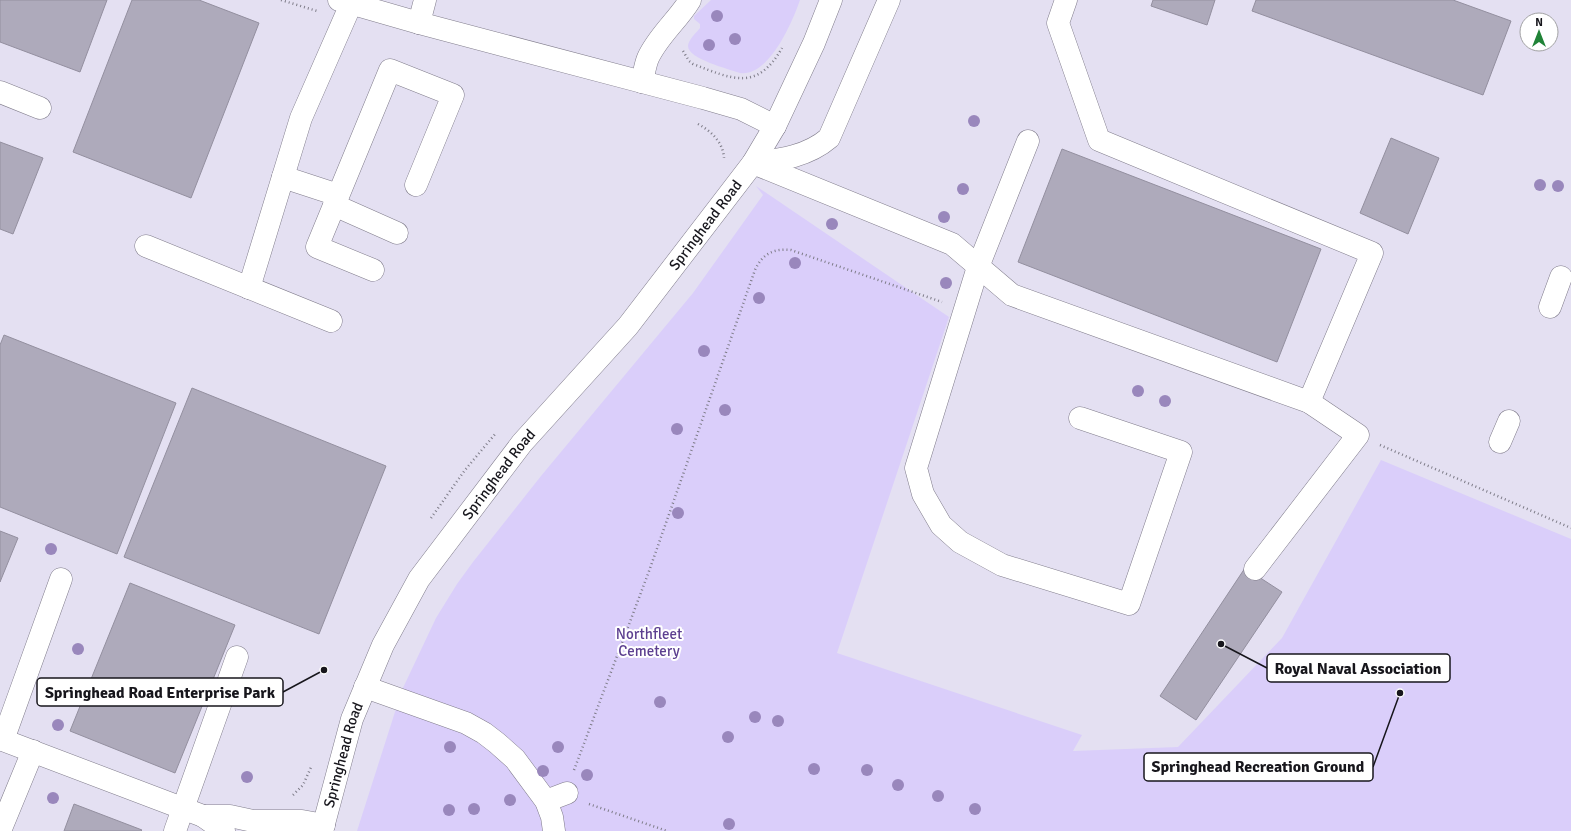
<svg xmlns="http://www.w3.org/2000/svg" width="1571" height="831" font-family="Signika,sans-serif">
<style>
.green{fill:#dacefa}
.building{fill:#aeaabb;stroke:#938f9f}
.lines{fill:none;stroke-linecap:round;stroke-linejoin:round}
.minor-casing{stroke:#817d8c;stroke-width:23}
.major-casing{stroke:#817d8c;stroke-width:23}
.path{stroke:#7e7c88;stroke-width:2.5;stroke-dasharray:1 3;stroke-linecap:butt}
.minor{stroke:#fff;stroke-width:22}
.major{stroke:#fff;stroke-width:22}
.tree{fill:#9987bc}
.labels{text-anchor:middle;stroke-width:4;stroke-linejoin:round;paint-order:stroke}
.street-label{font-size:15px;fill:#17161c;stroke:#fff}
.park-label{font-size:15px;fill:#5c3f90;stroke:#fff}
.leader{fill:none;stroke:#17161c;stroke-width:1.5}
.callout-dot{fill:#17161c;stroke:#fff;stroke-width:1.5}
.callout{fill:#fff;stroke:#17161c;stroke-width:1.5}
.callout-label{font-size:16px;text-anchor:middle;font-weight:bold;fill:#17161c}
</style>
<rect width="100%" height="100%" fill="#e4e0f2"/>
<g class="green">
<path d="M711,0h89c-8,23 -31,77 -60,73 -11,-4 -52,-14 -52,-27 0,-6 9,-14 12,-18v-4l-6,-5v-3z"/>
<polygon points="756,186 949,317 837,653 1082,735 1073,751 1178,747 1282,638 1381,460 1571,539 1571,831 357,831 402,690 436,618 457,584 473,562 541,476 693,293 763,195"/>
</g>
<g class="building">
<polygon points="0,0 107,0 80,72 0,42"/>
<polygon points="132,0 199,0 259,23 191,198 73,152"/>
<polygon points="1153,0 1215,0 1207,25 1151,6"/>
<polygon points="1256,0 1453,0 1511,21 1483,95 1252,11"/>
<polygon points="1391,138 1439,158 1408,234 1360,213"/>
<polygon points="0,142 43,158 13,234 0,229"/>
<polygon points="1062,149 1321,249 1277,362 1018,262"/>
<polygon points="4,335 176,403 117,554 0,507 0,345"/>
<polygon points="192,388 386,466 319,634 124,557"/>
<polygon points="0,531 18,538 0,582"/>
<polygon points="1245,568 1282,592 1196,720 1160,696"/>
<polygon points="130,583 235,625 175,773 70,731"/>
<polygon points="74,804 142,830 141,831 64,831"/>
</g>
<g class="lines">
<defs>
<g id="minor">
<polyline points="339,0 419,23 703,98 741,109 775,126"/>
<polyline points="1066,0 1058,23 1099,140 1372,253 1309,402"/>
<polyline points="419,23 425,0"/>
<path d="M642,82c2,-8 3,-17 6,-24 10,-22 30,-38 42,-58"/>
<polyline points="0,92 40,108"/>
<polyline points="1028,141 978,267 916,468 923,494 941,525 960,542 1002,565 1129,604 1181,452 1080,418"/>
<polyline points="753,163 952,244 1012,295 1309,402 1358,435 1255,569"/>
<path d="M754,163c27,-3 54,-7 75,-25l60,-138"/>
<polyline points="283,177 338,195"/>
<polyline points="334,205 397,233"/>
<polyline points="146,246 331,321"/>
<polyline points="373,270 317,247 390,70 453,95 416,185"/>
<polyline points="249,288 301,118 351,4"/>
<polyline points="1550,307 1561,277"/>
<polyline points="1500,442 1509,421"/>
<polyline points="365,687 466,723 484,733 497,743 515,759 546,801 552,817 554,831"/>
<polyline points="0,739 203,816 224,831"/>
<polyline points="3,740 61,579"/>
<polyline points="546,801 567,793"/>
<polyline points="203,816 230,816 253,821 302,821 324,825"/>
<polyline points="0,831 33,751"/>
<polyline points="175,831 237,657"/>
</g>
<g id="major">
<path id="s1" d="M322,831l30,-112 31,-74 36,-66 103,-136 106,-117 125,-163 22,-37 39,-83 17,-43"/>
</g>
</defs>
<use href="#minor" class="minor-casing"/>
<use href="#major" class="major-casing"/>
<g class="path">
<polyline points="281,0 317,11"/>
<path d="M683,51l6,10 4,3c39,15 64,28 89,-16"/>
<path d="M698,124c13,7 25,18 26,34"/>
<polyline points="1380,445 1571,528"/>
<polyline points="431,518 465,470 496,433"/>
<path d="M574,770l74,-196 107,-304c7,-16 19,-22 36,-20l151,52"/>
<polyline points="293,795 303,785 312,765"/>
<polyline points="589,804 667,831"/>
</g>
<use href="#minor" class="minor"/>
<use href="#major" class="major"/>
</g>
<g class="tree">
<circle cx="717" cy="16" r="6"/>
<circle cx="735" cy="39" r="6"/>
<circle cx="709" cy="45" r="6"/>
<circle cx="974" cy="121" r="6"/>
<circle cx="1540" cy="185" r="6"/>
<circle cx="1558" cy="186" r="6"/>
<circle cx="963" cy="189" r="6"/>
<circle cx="944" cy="217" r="6"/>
<circle cx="832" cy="224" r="6"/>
<circle cx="795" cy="263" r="6"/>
<circle cx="946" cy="283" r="6"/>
<circle cx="759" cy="298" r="6"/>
<circle cx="704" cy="351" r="6"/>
<circle cx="1138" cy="391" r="6"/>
<circle cx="1165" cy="401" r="6"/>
<circle cx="725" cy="410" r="6"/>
<circle cx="677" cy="429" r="6"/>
<circle cx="678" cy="513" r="6"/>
<circle cx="51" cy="549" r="6"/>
<circle cx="78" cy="649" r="6"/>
<circle cx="660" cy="702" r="6"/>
<circle cx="755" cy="717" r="6"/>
<circle cx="778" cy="721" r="6"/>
<circle cx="58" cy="725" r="6"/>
<circle cx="728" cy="737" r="6"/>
<circle cx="450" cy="747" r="6"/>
<circle cx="558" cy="747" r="6"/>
<circle cx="814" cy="769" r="6"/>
<circle cx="867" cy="770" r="6"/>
<circle cx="543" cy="771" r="6"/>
<circle cx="587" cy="775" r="6"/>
<circle cx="247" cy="777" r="6"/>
<circle cx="898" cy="785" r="6"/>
<circle cx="938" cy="796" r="6"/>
<circle cx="53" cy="798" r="6"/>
<circle cx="510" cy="800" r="6"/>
<circle cx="474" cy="809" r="6"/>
<circle cx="975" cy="809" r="6"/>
<circle cx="449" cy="810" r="6"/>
<circle cx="729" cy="824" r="6"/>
</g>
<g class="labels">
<g class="street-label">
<text dy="5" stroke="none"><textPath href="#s1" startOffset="727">Springhead Road</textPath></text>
<text dy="5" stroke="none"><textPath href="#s1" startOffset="403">Springhead Road</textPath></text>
<text dy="5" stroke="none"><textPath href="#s1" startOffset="79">Springhead Road</textPath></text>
</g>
<g class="park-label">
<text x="649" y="639">Northfleet<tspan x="649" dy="17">Cemetery</tspan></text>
</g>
</g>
<path class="leader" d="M1221 644L1267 668M324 670L283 692M1400 693L1373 767"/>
<g class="callout-dot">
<circle cx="1221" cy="644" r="4"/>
<circle cx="324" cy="670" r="4"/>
<circle cx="1400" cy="693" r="4"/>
</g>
<g class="callout">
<rect x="1267" y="654" width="183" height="28" rx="4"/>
<rect x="37" y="678" width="246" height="28" rx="4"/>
<rect x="1144" y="753" width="229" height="28" rx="4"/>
</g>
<g class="callout-label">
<text x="1358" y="674">Royal Naval Association</text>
<text x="160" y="698">Springhead Road Enterprise Park</text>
<text x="1258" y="772">Springhead Recreation Ground</text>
</g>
<g transform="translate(1539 32)"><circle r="19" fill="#ffffff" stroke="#a2a2a4"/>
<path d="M0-3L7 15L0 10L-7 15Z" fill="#208337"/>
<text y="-6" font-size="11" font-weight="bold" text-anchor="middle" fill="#17161c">N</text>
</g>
</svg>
